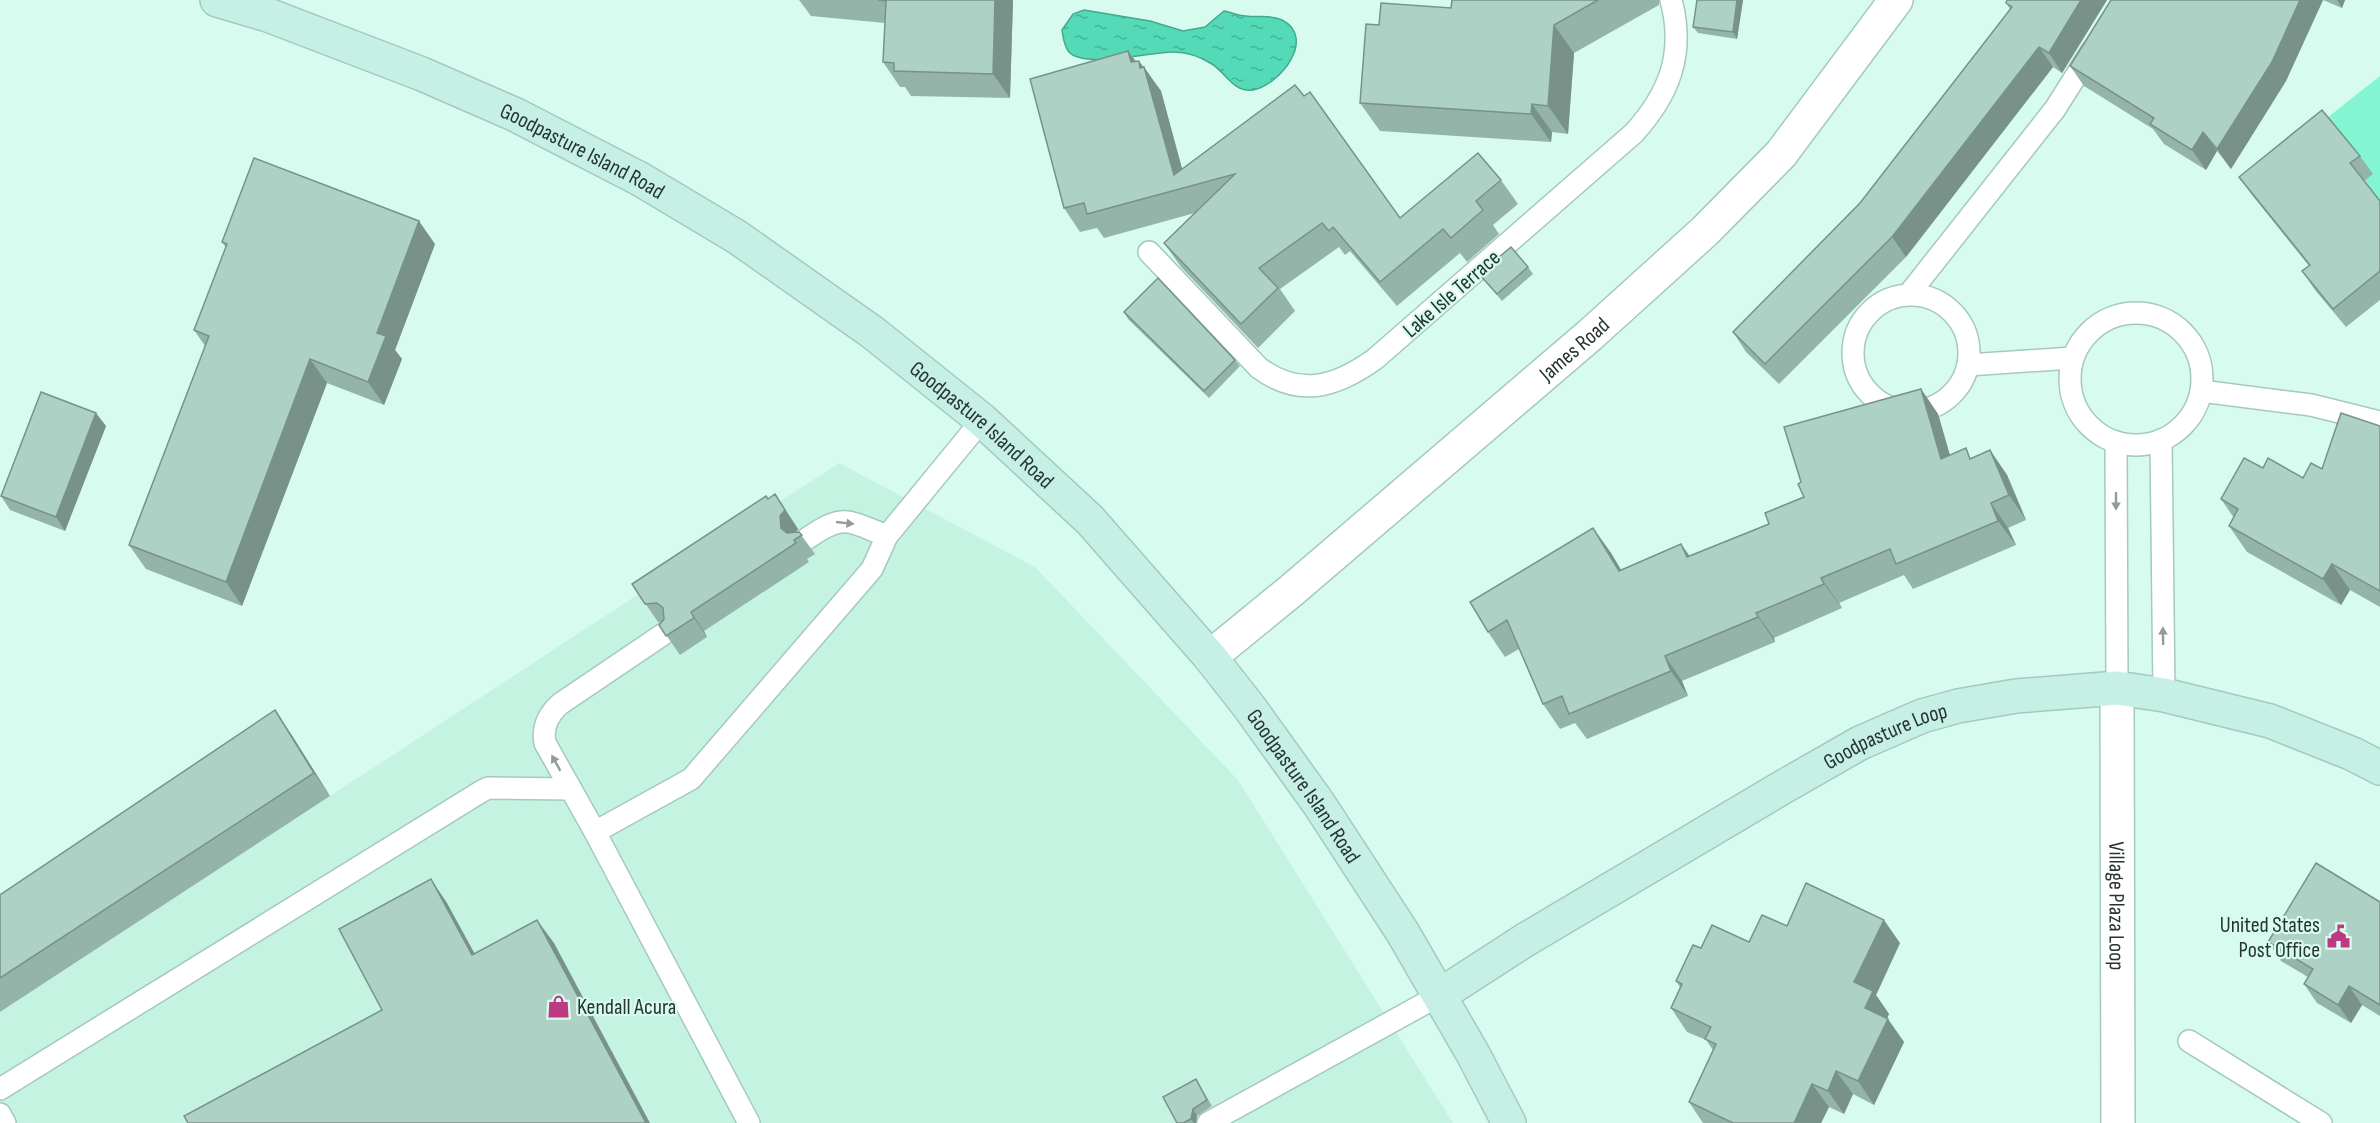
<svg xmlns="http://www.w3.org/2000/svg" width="2380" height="1123" font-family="'Sofia Sans Condensed',sans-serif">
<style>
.built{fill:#c5f3e2}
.garden{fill:#83f5d3}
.water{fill:url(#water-ripples);stroke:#46a88e;stroke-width:1.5}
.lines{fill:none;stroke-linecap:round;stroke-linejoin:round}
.lane-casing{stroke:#a5c9bd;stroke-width:24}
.street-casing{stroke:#a5c9bd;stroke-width:36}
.secondary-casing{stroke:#a5c9bd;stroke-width:36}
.lane{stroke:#fff;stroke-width:21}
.street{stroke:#fff;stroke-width:33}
.secondary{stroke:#c6efe5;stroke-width:33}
.wall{fill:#95b4a9}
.shaded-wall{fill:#799289}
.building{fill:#add1c4;stroke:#799289;stroke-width:1.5}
.oneway{fill:#939a98}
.labels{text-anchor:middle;stroke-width:4.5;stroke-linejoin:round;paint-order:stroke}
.street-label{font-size:22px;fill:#273530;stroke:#d7fcef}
.poi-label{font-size:22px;fill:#273530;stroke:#d7fcef;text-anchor:end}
</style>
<defs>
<pattern id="water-ripples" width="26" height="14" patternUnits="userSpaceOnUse" patternTransform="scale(1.5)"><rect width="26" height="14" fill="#54dab6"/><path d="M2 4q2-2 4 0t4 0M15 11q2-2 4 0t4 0" fill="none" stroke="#46b294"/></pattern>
</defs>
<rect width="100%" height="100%" fill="#d7fcef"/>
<polygon class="built" points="839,463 1035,567 1238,780 1453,1123 0,1123 0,1012"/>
<polygon class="garden" points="2380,76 2380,209 2327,118"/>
<path class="water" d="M1084,10l66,11 33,10 22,-4 19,-16c7,1 14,5 22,5 12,2 24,-2 36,4 35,18 -2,65 -29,70 -19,3 -27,-17 -41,-26 -11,-7 -26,-12 -39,-12 -23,0 -88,17 -104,0 -5,-6 -6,-15 -7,-22l11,-16z"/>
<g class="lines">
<defs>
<g id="lane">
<path d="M1149,252l110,116c41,30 77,19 116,-9l259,-226c36,-40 51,-80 37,-133"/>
<polyline points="1909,294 2055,109 2091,52"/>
<circle cx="1911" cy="353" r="58"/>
<circle cx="2136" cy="379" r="66"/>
<polyline points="1968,365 2072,358"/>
<polyline points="2201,391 2311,405 2380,422"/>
<polyline points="2161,440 2164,695"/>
<polyline points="2116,442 2117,688"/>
<path d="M805,540c38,-27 41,-20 82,-4"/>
<path d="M595,832l-50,-89c-3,-16 3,-28 15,-39l105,-71"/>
<polyline points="2189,1041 2321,1123"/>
<polyline points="0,1089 482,791 488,788 571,789"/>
<polyline points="0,1114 5,1123"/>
<polyline points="749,1123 595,832 691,779 872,569 887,536 982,420"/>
<polyline points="1208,1123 1440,995"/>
</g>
<g id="street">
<path id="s1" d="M1210,657l82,-67 298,-255 115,-104 76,-77 115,-154"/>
<path id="s2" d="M2117,688l1,435"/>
</g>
<g id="secondary">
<path id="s3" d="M217,0l51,15 154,59 94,41 124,64 97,58 135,95 110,88 108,100 120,137 40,51 69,96 84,129 70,121 36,69"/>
<path id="s4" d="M1440,995l85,-55 258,-153 77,-44 62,-27 36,-10 58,-10 101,-8 47,7 106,26 83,33 27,14"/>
</g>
</defs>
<use href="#lane" class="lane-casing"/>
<use href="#street" class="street-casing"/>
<use href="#secondary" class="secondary-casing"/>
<use href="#lane" class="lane"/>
<use href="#street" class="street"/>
<use href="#secondary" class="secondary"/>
</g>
<g class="wall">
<polygon points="799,0 1013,0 1010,98 911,96 905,87 900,87 883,62 885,23 811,16"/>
<polygon points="1452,0 1659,0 1659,5 1574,53 1568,134 1552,132 1551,142 1380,131 1360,103 1379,25 1451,8"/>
<polygon points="1743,0 1737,39 1698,33 1693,27"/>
<polygon points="2107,0 2062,73 2053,67 1906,257 1779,384 1746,352 1733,332 1860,203 2010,9 2006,3"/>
<polygon points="2111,0 2323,0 2286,81 2231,169 2217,151 2206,170 2164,144 2153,129 2084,86 2070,66"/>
<polygon points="2323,0 2345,0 2342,8"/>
<polygon points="1128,51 1136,61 1143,68 1161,91 1182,169 1295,85 1400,218 1501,180 1518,204 1493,225 1499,234 1467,262 1460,253 1397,306 1350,251 1345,255 1339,247 1280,289 1295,311 1258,348 1181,267 1164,243 1195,213 1104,238 1097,228 1080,232 1064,208"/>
<polygon points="2360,156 2373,174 2364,181 2380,201 2380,300 2346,327 2315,290 2302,271 2309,266 2252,195 2239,177"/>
<polygon points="222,242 435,244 395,350 402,359 384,405 327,383 242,606 146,569 129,545 205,346 194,330 226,248"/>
<polygon points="1528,267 1533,274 1502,301 1479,274"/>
<polygon points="1124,312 1235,360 1240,366 1209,398 1128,319"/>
<polygon points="1921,389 1938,414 1950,455 1972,458 1990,450 2007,475 2026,520 2008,528 2016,545 1913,589 1904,575 1839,603 1842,608 1774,638 1775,642 1682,681 1688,696 1587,739 1575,723 1560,729 1543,704 1519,649 1505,657 1488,632 1593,528 1611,553 1621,570 1690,556 1769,524 1804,497 1801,482"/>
<polygon points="106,426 65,531 10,510 1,496"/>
<polygon points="2380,426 2380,607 2350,590 2341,605 2247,552 2229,526 2234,518 2221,499 2263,468 2303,478 2322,469"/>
<polygon points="775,494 798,529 796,532 799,532 815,554 807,559 809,562 704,631 707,637 680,655 659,625 661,622 658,622 632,584"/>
<polygon points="291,734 330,796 0,1012 0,895"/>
<polygon points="2380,902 2380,1016 2362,1005 2351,1023 2317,1003 2304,984 2308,977 2281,961 2268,942"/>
<polygon points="1787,926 1900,943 1876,995 1889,1014 1887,1019 1904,1042 1874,1105 1853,1094 1844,1114 1829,1107 1821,1123 1703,1123 1689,1102 1713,1050 1706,1040 1687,1032 1671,1008 1680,987 1676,981 1701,948 1749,942"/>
<polygon points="1196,1079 1212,1106 1197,1116 1196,1123 1177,1123"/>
</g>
<g class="shaded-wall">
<polygon points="995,0 1013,0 1010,98 993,74"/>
<polygon points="1737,0 1743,0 1737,39 1733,32"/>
<polygon points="2081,0 2107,0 2062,73 2049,53"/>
<polygon points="2300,0 2323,0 2286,81 2231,169 2217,149"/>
<polygon points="2337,0 2345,0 2342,8"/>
<polygon points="1554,25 1574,53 1568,134 1548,106"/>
<polygon points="2039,47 2053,67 1906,257 1892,237"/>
<polygon points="1128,51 1140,68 1139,61 1145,69 1144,67 1161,91 1187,187 1174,175 1131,62"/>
<polygon points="1532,104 1552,132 1551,142 1531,114"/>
<polygon points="2203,132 2217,151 2206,170 2192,150"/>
<polygon points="419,221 435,244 395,350 402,359 384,405 368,382 377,333"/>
<polygon points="310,359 327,383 242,606 226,582"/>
<polygon points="1921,389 1938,414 1958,484 1941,459"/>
<polygon points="96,413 106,426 65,531 56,517"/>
<polygon points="1990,450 2007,475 2026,520 2009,495"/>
<polygon points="775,494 798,529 793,535 794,544 781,528 780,517"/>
<polygon points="1991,503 2008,528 2016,545 1998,521"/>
<polygon points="1593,528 1611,553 1636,595 1619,571"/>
<polygon points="1681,544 1699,569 1687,557"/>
<polygon points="2332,564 2350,590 2341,605 2323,579"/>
<polygon points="1821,578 1839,603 1842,608 1824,584"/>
<polygon points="691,612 704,631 707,637 694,618"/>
<polygon points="1756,613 1774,638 1775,642 1758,617"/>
<polygon points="1665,656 1682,681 1688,696 1671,671"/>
<polygon points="275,710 291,734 330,796 314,773"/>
<polygon points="431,879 447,903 488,978 472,955"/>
<polygon points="537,920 554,943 650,1123 646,1123"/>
<polygon points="1884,920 1900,943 1876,995 1889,1014 1881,1031 1865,1008 1854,982"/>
<polygon points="2349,986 2362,1005 2351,1023 2338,1005"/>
<polygon points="1888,1019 1904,1042 1874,1105 1858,1081"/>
<polygon points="1836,1071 1853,1094 1844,1114 1828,1091"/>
<polygon points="1812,1084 1829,1107 1821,1123 1794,1123"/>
<polygon points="1193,1109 1197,1116 1196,1123 1194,1123 1191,1119"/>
</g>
<g class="building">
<polygon points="878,0 995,0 993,74 894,71 894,63 883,62 886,1"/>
<polygon points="1452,0 1598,0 1554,25 1548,106 1532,104 1531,114 1360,103 1366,24 1379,25 1381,3 1451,8"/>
<polygon points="1697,0 1737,0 1733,32 1693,27"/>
<polygon points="2007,0 2081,0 2049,53 2039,47 1892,237 1765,364 1733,332 1860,203 2012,7 2006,3"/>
<polygon points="2111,0 2300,0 2272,62 2217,149 2203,132 2192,150 2150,124 2154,118 2070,66"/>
<polygon points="1128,51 1131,62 1139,61 1140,68 1144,67 1174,175 1295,85 1304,96 1310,92 1400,218 1478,153 1501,180 1476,201 1483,210 1451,238 1443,229 1380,282 1333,227 1329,231 1322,223 1259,268 1278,288 1241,324 1164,243 1235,174 1087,214 1084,203 1064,208 1030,79"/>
<polygon points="2322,110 2360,156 2350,163 2380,201 2380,271 2333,309 2302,271 2310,265 2239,177"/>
<polygon points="254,158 419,221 377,333 386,336 368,382 310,359 226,582 129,545 209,336 194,330 227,244 222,242"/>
<polygon points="1511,247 1528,267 1497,294 1479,274"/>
<polygon points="1158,278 1235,360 1204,391 1124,312"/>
<polygon points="1921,389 1941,459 1966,448 1970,459 1990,450 2009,495 1991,503 1998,521 1896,564 1890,549 1821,578 1824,584 1756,613 1758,617 1665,656 1671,671 1569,714 1562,696 1543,704 1507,620 1488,632 1470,602 1593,528 1619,571 1681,544 1687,557 1769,524 1765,513 1804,497 1798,484 1801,482 1784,427"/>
<polygon points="41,392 96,413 56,517 1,496"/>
<polygon points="2341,413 2380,426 2380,591 2332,564 2323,579 2229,526 2238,509 2221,499 2244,458 2263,468 2268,458 2303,478 2311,463 2322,469"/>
<polygon points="775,494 785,510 780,516 781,528 787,533 799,532 802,535 794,540 796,543 691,612 694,618 666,636 659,625 664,619 663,608 657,603 645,604 632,584 766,496 768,499"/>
<polygon points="275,710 314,773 0,978 0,895"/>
<polygon points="2316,863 2380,902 2380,1005 2349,986 2338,1005 2304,984 2313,969 2268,942"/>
<polygon points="431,879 472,955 537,920 646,1123 188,1123 184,1116 382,1010 339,929"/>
<polygon points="1806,883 1884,920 1854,982 1873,991 1865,1008 1888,1019 1858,1081 1836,1071 1828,1091 1812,1084 1794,1123 1733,1123 1689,1102 1716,1044 1705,1039 1711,1027 1671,1008 1682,984 1676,981 1693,945 1701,948 1712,925 1749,942 1762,915 1787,926"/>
<polygon points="1196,1079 1207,1100 1193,1109 1191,1119 1183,1123 1177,1123 1163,1097"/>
</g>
<defs><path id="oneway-solid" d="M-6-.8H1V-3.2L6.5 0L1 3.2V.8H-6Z" transform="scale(1.5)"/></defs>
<g class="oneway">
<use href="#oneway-solid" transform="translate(2116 501) rotate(90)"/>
<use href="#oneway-solid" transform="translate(845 523) rotate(6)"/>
<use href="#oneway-solid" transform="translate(2163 636) rotate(-91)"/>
<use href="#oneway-solid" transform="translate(556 763) rotate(-119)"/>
</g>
<defs>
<symbol id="civic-bare" viewBox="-9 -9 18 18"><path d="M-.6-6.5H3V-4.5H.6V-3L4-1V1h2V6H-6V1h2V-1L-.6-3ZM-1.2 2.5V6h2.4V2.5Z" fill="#be3a80" stroke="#d7fcef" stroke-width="2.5" paint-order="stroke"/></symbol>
<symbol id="shop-bare" viewBox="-9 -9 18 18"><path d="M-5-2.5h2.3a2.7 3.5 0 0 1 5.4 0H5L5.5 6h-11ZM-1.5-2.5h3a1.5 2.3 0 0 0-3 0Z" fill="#be3a80" stroke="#d7fcef" stroke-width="2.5" paint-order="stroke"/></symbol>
</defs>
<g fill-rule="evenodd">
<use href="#civic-bare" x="2322" y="920" width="33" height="33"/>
<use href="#shop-bare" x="542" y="990" width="33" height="33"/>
</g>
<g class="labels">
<g class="street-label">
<text dy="8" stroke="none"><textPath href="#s3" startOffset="396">Goodpasture Island Road</textPath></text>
<text transform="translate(1451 293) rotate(-41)" y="8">Lake Isle Terrace</text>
<text dy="8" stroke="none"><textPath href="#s1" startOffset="477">James Road</textPath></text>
<text dy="8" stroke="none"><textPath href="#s3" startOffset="882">Goodpasture Island Road</textPath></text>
<text dy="8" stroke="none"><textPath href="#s4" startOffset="516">Goodpasture Loop</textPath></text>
<text dy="8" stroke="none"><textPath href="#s3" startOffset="1368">Goodpasture Island Road</textPath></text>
<text dy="8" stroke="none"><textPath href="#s2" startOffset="218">Village Plaza Loop</textPath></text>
</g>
<g class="poi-label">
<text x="2320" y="932">United States<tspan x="2320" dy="25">Post Office</tspan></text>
<text x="577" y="1014" text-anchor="start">Kendall Acura</text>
</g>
</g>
</svg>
